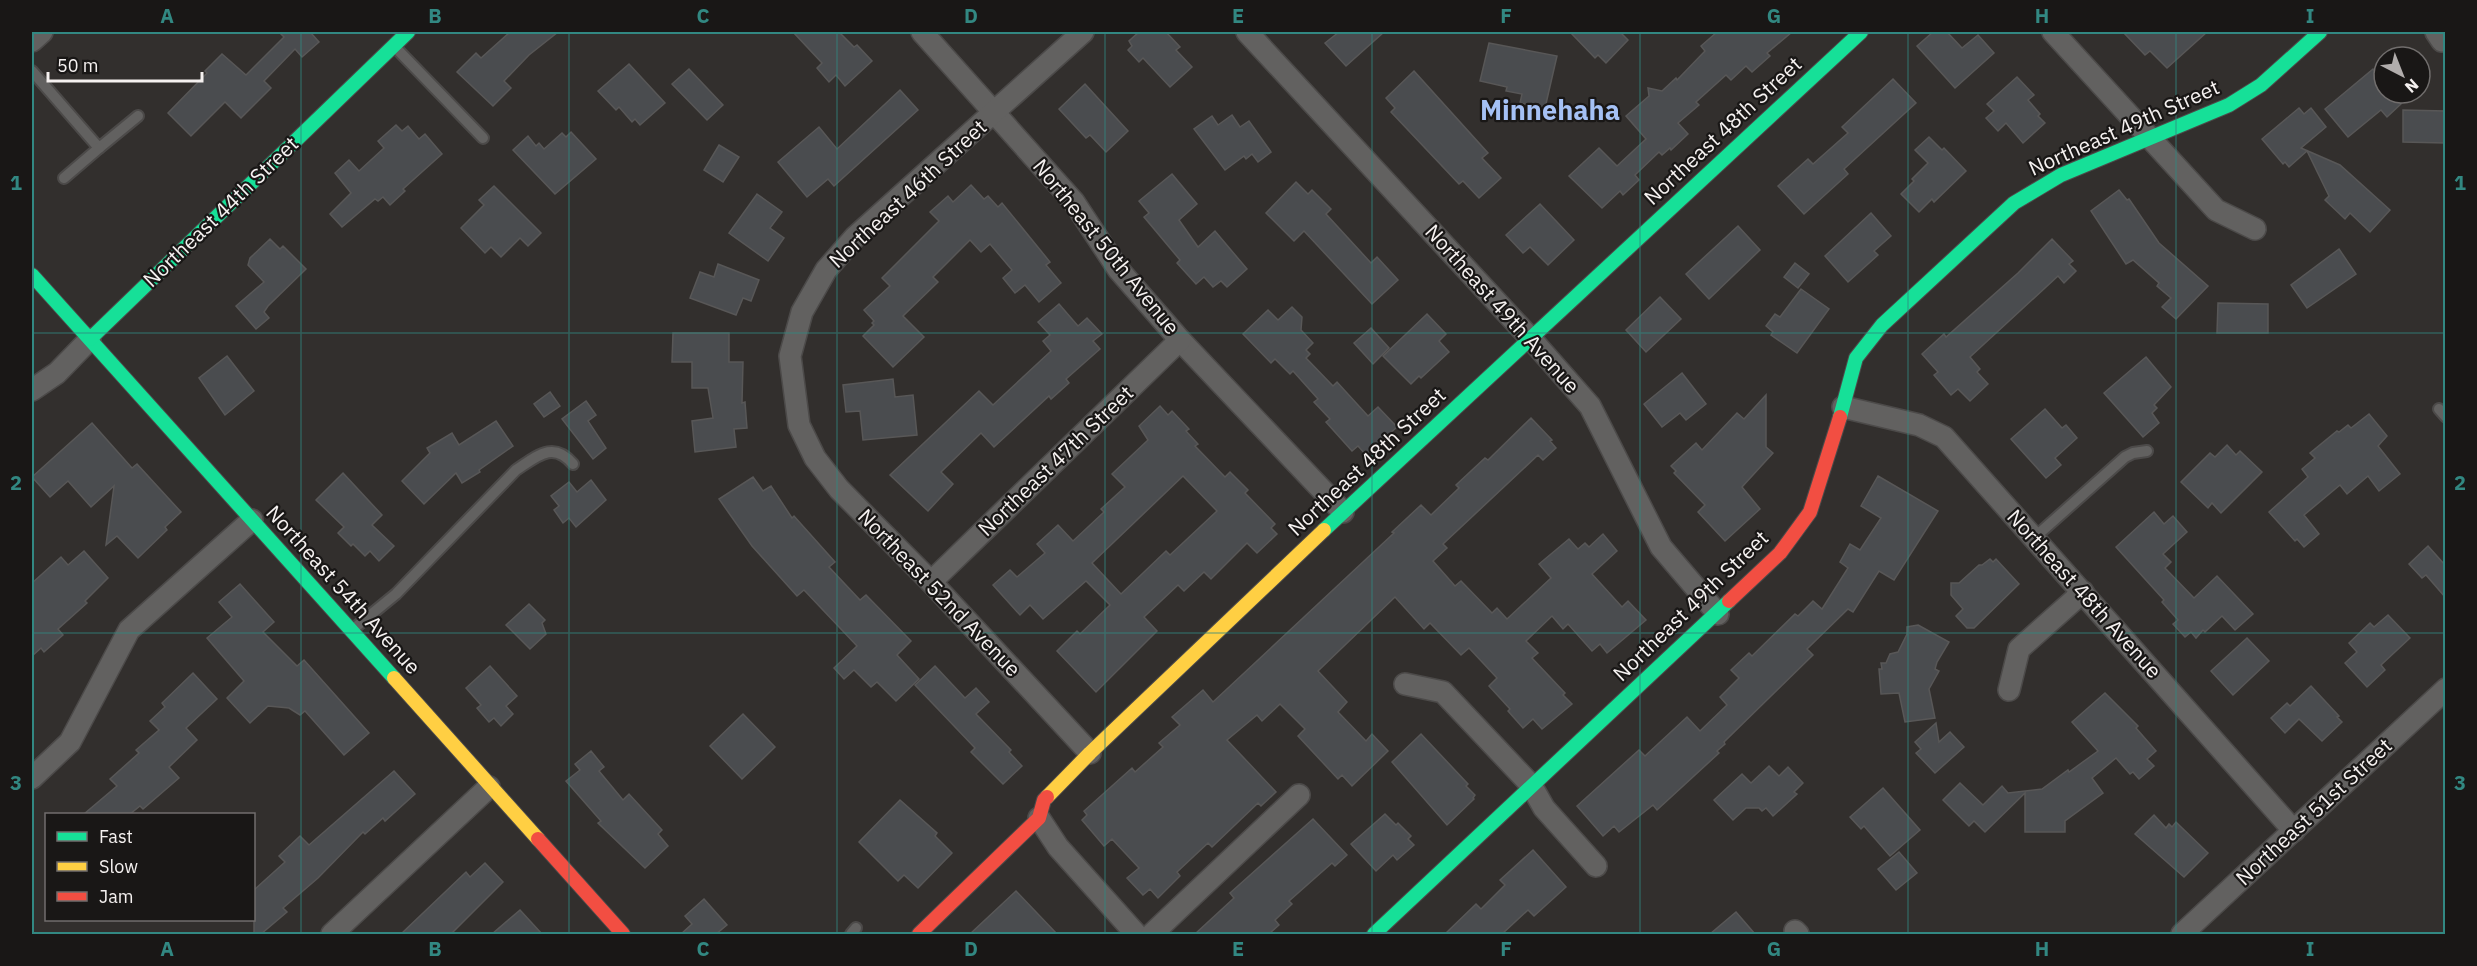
<svg xmlns="http://www.w3.org/2000/svg" width="2477" height="966" font-family="'IBM Plex Sans',sans-serif">
<style>
.building{fill:#4a4c4f;stroke:#585757;stroke-width:1.5;fill-rule:evenodd}
.lines{fill:none;stroke-linecap:round;stroke-linejoin:round}
.lane-casing{stroke:#4c4a49;stroke-width:14}
.street-casing{stroke:#4c4a49;stroke-width:24}
.fast-casing{stroke:#4c4a49;stroke-width:16}
.slow-casing{stroke:#4c4a49;stroke-width:16}
.jam-casing{stroke:#4c4a49;stroke-width:16}
.lane{stroke:#626160;stroke-width:10}
.street{stroke:#626160;stroke-width:21}
.fast{stroke:#16e098;stroke-width:14}
.slow{stroke:#ffcf43;stroke-width:14}
.jam{stroke:#f24e42;stroke-width:14}
.grid{fill:none;stroke:#328882;stroke-width:1.5;stroke-opacity:0.55}
.labels{text-anchor:middle;stroke-width:4.5;stroke-linejoin:round;paint-order:stroke}
.street-label{font-size:21px;fill:#f5f1f0;stroke:#191716}
.district-label{font-size:27px;font-weight:bold;fill:#a5c1f5;stroke:#191716}
.neatline{fill:none;stroke:#328882;stroke-width:2}
.grid-label{font-size:20px;text-anchor:middle;font-weight:bold;fill:#328882}
</style>
<rect width="100%" height="100%" fill="#322f2d"/>
<g class="building">
<polygon points="279,32 313,32 311,33 319,42 302,57 295,49 264,81 271,88 241,118 225,102 191,136 168,113 207,73 205,71 222,54 246,75 284,37"/>
<polygon points="510,32 558,32 529,55 504,81 511,88 493,106 457,72 476,53 481,58"/>
<polygon points="793,32 839,32 854,47 857,45 872,61 845,86 836,75 829,82 817,68 822,63"/>
<polygon points="1139,32 1166,32 1180,47 1176,50 1192,67 1170,87 1143,58 1139,62 1128,50 1132,46 1129,41"/>
<polygon points="1339,32 1384,32 1346,66 1325,43"/>
<polygon points="1570,32 1620,32 1628,40 1606,63 1598,55 1595,58"/>
<polygon points="1717,32 1792,32 1767,53 1770,56 1752,72 1746,66 1731,80 1726,75 1696,102 1699,105 1678,123 1688,134 1671,150 1670,148 1662,155 1659,152 1635,175 1639,180 1623,195 1620,191 1602,208 1569,176 1599,148 1617,166 1646,139 1626,116 1649,96 1648,88 1662,91 1676,78 1677,80 1705,51 1701,46"/>
<polygon points="1933,32 1947,32 1962,48 1978,35 1994,53 1955,88 1917,46"/>
<polygon points="2123,32 2207,32 2167,68 2150,51 2145,55"/>
<polygon points="1489,43 1557,56 1545,108 1520,103 1522,94 1506,91 1507,87 1480,81"/>
<polygon points="629,64 665,103 640,125 635,119 632,122 619,107 616,110 598,91"/>
<polygon points="689,69 723,105 707,120 672,84"/>
<polygon points="2373,69 2384,83 2384,93 2401,93 2396,97 2401,104 2387,117 2381,110 2348,137 2325,109"/>
<polygon points="1414,71 1488,153 1482,158 1501,178 1479,198 1463,181 1459,184 1391,112 1395,108 1386,98"/>
<polygon points="2017,77 2034,95 2028,100 2040,114 2038,116 2045,123 2023,143 2006,123 1998,131 1986,118 1994,111 1987,104"/>
<polygon points="1893,79 1916,103 1844,169 1848,174 1804,214 1778,186 1808,159 1813,164 1848,133 1842,127"/>
<polygon points="1085,84 1128,131 1106,152 1090,135 1086,138 1059,109"/>
<polygon points="900,90 918,110 834,186 828,179 807,197 778,162 819,127 837,149"/>
<polygon points="2299,108 2304,114 2311,108 2326,127 2301,148 2340,165 2390,210 2370,232 2350,213 2345,219 2325,200 2329,196 2307,151 2289,167 2285,162 2283,164 2262,139"/>
<polygon points="2403,110 2445,111 2445,143 2403,142"/>
<polygon points="1232,115 1240,127 1249,121 1271,152 1258,162 1252,154 1246,159 1244,156 1225,170 1194,129 1212,116 1218,125"/>
<polygon points="396,125 402,131 408,126 419,139 425,134 442,154 403,189 405,191 390,205 383,197 378,201 375,199 342,227 330,214 351,193 335,173 349,160 359,171 384,148 378,141"/>
<polygon points="571,132 596,159 555,194 513,150 528,136 536,146 539,143 544,149 562,133 566,137"/>
<polygon points="1929,137 1942,150 1944,148 1966,171 1934,202 1932,199 1919,212 1901,194 1914,181 1912,179 1928,163 1915,150"/>
<polygon points="719,145 739,157 723,182 704,170"/>
<polygon points="1172,174 1197,204 1179,220 1198,247 1215,231 1247,269 1227,287 1221,281 1213,287 1204,277 1196,284 1177,263 1180,260 1144,217 1149,213 1139,201"/>
<polygon points="1296,182 1308,194 1312,190 1331,209 1326,214 1371,263 1377,257 1398,280 1372,304 1304,231 1294,241 1266,213"/>
<polygon points="971,185 984,199 988,196 998,207 1002,203 1050,262 1046,265 1061,283 1039,302 1025,285 1015,293 1003,278 1012,270 990,244 981,252 970,240 933,277 938,282 903,316 924,337 893,367 863,336 874,325 872,323 874,321 864,310 890,286 882,278 939,221 930,212 948,196 953,202"/>
<polygon points="494,186 541,233 528,246 520,238 501,257 491,247 485,253 461,228 484,205 479,200"/>
<polygon points="2119,190 2127,200 2129,199 2159,243 2208,286 2176,319 2162,307 2171,298 2157,286 2159,283 2133,260 2126,264 2091,211"/>
<polygon points="757,194 782,212 770,228 784,238 768,261 729,233"/>
<polygon points="1540,204 1574,240 1548,265 1530,247 1523,253 1506,235"/>
<polygon points="1871,213 1891,236 1874,251 1878,255 1848,282 1825,256"/>
<polygon points="1738,226 1760,250 1709,299 1686,274"/>
<polygon points="270,239 280,249 283,246 306,269 268,306 264,312 269,318 256,329 236,306 264,282 248,265 250,258"/>
<polygon points="2052,239 2073,261 2069,264 2076,271 2064,283 2058,276 1970,357 1980,369 1977,372 1988,384 1970,401 1958,389 1951,395 1934,375 1938,372 1922,354 1944,334 1946,337 2018,273"/>
<polygon points="2339,249 2356,274 2307,308 2291,285"/>
<polygon points="1795,263 1809,274 1798,288 1784,277"/>
<polygon points="718,264 759,280 751,301 743,298 736,315 690,298 700,272 714,277"/>
<polygon points="1801,289 1829,309 1797,353 1771,335 1773,332 1766,326 1775,314 1780,317"/>
<polygon points="1660,297 1681,319 1646,352 1626,330"/>
<polygon points="2218,303 2268,304 2268,333 2217,333"/>
<polygon points="1059,304 1078,326 1087,318 1102,334 1093,341 1100,349 1066,379 1069,383 1051,399 1049,396 994,447 981,433 941,472 953,484 928,511 890,475 979,391 993,405 1051,351 1043,341 1050,335 1038,322"/>
<polygon points="1292,307 1302,317 1301,330 1313,343 1306,350 1310,354 1306,358 1333,386 1337,382 1368,416 1378,407 1397,427 1366,455 1358,446 1352,451 1326,422 1330,419 1314,402 1318,399 1293,371 1290,374 1275,359 1271,363 1243,334 1268,310 1278,320"/>
<polygon points="1427,314 1446,334 1439,341 1449,352 1421,378 1419,376 1411,384 1383,356"/>
<polygon points="1371,328 1389,348 1373,364 1354,343"/>
<polygon points="673,333 729,333 729,362 743,362 742,403 745,402 747,428 734,429 736,447 695,452 692,421 713,418 708,388 692,388 692,362 672,362"/>
<polygon points="227,356 254,391 225,415 199,378"/>
<polygon points="2146,357 2171,387 2154,405 2157,408 2152,413 2159,423 2143,437 2104,393"/>
<polygon points="1682,373 1706,404 1686,420 1680,413 1662,427 1644,404"/>
<polygon points="893,379 895,397 913,395 917,435 863,440 860,411 846,412 843,385"/>
<polygon points="550,392 560,406 544,417 534,404"/>
<polygon points="1766,395 1766,447 1773,453 1742,487 1760,509 1725,541 1698,512 1705,505 1674,473 1676,471 1671,466 1696,443 1702,450 1737,413 1744,419"/>
<polygon points="586,401 596,415 588,421 606,448 593,459 562,419"/>
<path d="M1160,406l8,9 4,-4 17,18 -3,2 12,13 -3,2 30,31 5,-5 18,18 -3,3 30,31 -4,4 6,6 -20,19 -10,-10 -36,36 -7,-7 -20,19 -6,-6 -34,32 13,14 -61,61 -39,-41 20,-20 3,3 30,-29 -24,-24 -43,38 -13,-14 -10,10 -27,-30 17,-15 7,7 28,-24 -8,-9 21,-19 15,16 31,-29 -3,-3 24,-22 -13,-13 36,-34 -9,-14zM1183,476l34,35 -47,44 -4,-4 -45,43 -29,-31z"/>
<polygon points="2045,409 2062,428 2066,425 2077,438 2055,458 2061,465 2046,478 2011,439"/>
<polygon points="2369,414 2387,436 2378,446 2400,474 2379,491 2368,476 2347,494 2340,485 2304,515 2319,534 2304,547 2297,539 2295,541 2269,512 2308,477 2302,469 2315,458 2310,453 2337,431 2339,432 2348,425 2351,428"/>
<polygon points="1531,418 1552,440 1550,441 1556,448 1543,460 1538,455 1443,544 1447,548 1433,561 1455,586 1461,581 1492,613 1497,608 1507,619 1551,578 1539,564 1569,539 1578,549 1585,543 1589,547 1603,534 1617,551 1592,574 1622,607 1628,601 1646,620 1607,653 1600,644 1592,651 1568,624 1563,629 1552,616 1526,641 1538,653 1532,658 1565,693 1563,695 1572,704 1542,729 1533,719 1523,728 1508,711 1510,709 1489,686 1497,678 1469,648 1461,655 1430,623 1424,629 1395,597 1318,671 1347,702 1338,712 1366,741 1372,734 1388,751 1352,786 1342,775 1338,779 1298,736 1305,729 1280,704 1262,721 1257,715 1227,740 1276,792 1261,806 1258,803 1212,847 1208,843 1177,872 1180,876 1158,898 1150,889 1143,895 1127,878 1139,868 1112,839 1104,846 1082,820 1087,815 1084,811 1132,768 1135,772 1163,747 1159,743 1180,725 1172,717 1203,690 1213,702 1394,533 1392,532 1421,505 1431,515 1459,488 1456,485 1485,458 1488,460"/>
<polygon points="496,421 513,446 479,470 480,472 462,483 456,473 424,504 402,481 430,453 427,448 452,433 459,445"/>
<polygon points="92,423 132,468 137,464 181,512 165,527 167,530 138,558 117,536 106,545 114,486 91,507 68,481 50,497 32,477"/>
<polygon points="2227,445 2236,455 2240,451 2262,472 2221,513 2212,503 2208,508 2181,482 2210,453 2215,457"/>
<polygon points="343,473 382,515 372,525 394,546 379,561 370,551 365,556 353,544 351,546 338,533 344,527 316,500"/>
<polygon points="1878,476 1938,511 1894,580 1879,571 1853,612 1848,609 1807,649 1813,655 1724,742 1725,744 1717,751 1719,753 1657,810 1653,805 1619,832 1614,826 1603,836 1577,806 1639,750 1645,756 1687,717 1700,731 1727,705 1720,697 1739,678 1731,670 1749,653 1752,656 1795,614 1798,616 1813,601 1822,609 1848,568 1840,562 1850,544 1860,550 1881,518 1861,506"/>
<polygon points="753,477 763,491 771,486 792,518 794,516 835,562 829,567 860,600 866,595 911,641 897,655 919,679 896,701 877,682 871,687 854,670 844,679 834,668 857,646 804,590 797,596 752,546 719,499"/>
<polygon points="591,480 606,500 576,527 569,518 563,523 554,510 559,506 551,496 569,482 577,492"/>
<polygon points="2154,512 2164,524 2173,516 2187,532 2163,554 2171,562 2165,568 2194,598 2217,576 2253,614 2235,630 2222,616 2205,632 2203,630 2196,638 2191,632 2185,637 2173,624 2178,620 2162,602 2164,600 2116,547"/>
<polygon points="2428,546 2445,565 2445,597 2426,575 2422,578 2409,564"/>
<polygon points="84,551 108,578 85,601 87,603 58,629 63,635 44,652 41,648 32,656 32,583 61,557 68,565"/>
<polygon points="1990,559 1993,562 1996,559 2019,584 1974,628 1967,628 1956,616 1963,609 1951,595 1951,583 1959,583 1979,565 1982,565"/>
<polygon points="240,584 274,622 263,632 297,666 304,660 369,733 344,755 305,711 300,715 289,708 268,706 250,723 227,698 244,681 207,638 232,617 219,602"/>
<polygon points="529,604 545,620 542,623 546,634 530,649 506,625"/>
<polygon points="2388,615 2410,638 2381,665 2385,670 2367,687 2345,663 2357,652 2349,643 2370,623 2374,627"/>
<polygon points="1918,625 1949,642 1937,662 1935,669 1939,671 1929,689 1935,718 1905,722 1899,693 1881,694 1879,669 1882,669 1881,663 1886,663 1890,654 1898,652 1907,634 1907,627"/>
<polygon points="2247,638 2269,661 2233,695 2211,671"/>
<polygon points="490,666 517,696 506,706 513,714 501,726 494,718 489,722 477,708 481,705 466,688"/>
<polygon points="935,666 965,698 976,688 989,702 976,714 1011,750 1009,752 1022,766 1003,784 971,752 975,748 915,685"/>
<polygon points="193,673 217,699 186,728 197,740 169,767 179,778 143,809 140,806 130,814 84,814 117,786 110,779 139,753 136,750 159,730 150,721 165,707 162,703"/>
<polygon points="2311,686 2339,716 2337,717 2342,722 2322,741 2299,719 2285,733 2271,718 2287,703 2290,706"/>
<polygon points="2105,693 2138,726 2136,728 2156,751 2147,759 2154,766 2139,779 2133,772 2130,774 2116,758 2092,778 2103,793 2065,821 2065,832 2025,832 2025,793 1985,832 1974,821 1969,826 1943,800 1960,783 1983,805 2002,786 2008,793 2042,789 2068,770 2069,772 2098,751 2072,722"/>
<polygon points="743,714 775,747 742,779 710,746"/>
<polygon points="1936,723 1939,742 1950,732 1964,747 1935,773 1916,753 1921,749 1915,742"/>
<polygon points="1421,734 1468,784 1466,786 1475,795 1473,798 1474,799 1447,825 1392,762"/>
<polygon points="591,751 604,767 599,771 623,800 629,794 662,830 658,834 668,846 645,868 598,823 601,821 566,781 580,770 575,764"/>
<polygon points="1769,766 1779,776 1788,767 1803,783 1794,792 1797,794 1773,816 1766,808 1762,811 1759,808 1746,808 1733,820 1714,800 1742,774 1751,783"/>
<polygon points="394,771 415,794 385,821 383,818 365,834 363,832 318,878 283,908 287,912 261,934 254,934 254,890 285,862 279,856 300,836 309,845"/>
<polygon points="1883,788 1920,830 1890,856 1864,826 1861,829 1850,817"/>
<polygon points="900,800 937,833 935,836 952,853 918,888 904,875 898,881 859,842"/>
<polygon points="1385,814 1396,825 1398,823 1411,836 1408,839 1414,845 1397,860 1393,855 1376,871 1351,844"/>
<polygon points="2154,815 2166,828 2169,824 2172,827 2176,822 2208,853 2184,877 2135,834"/>
<polygon points="1313,819 1347,855 1335,866 1332,863 1289,901 1292,904 1275,920 1279,925 1269,934 1195,934 1234,898 1230,893"/>
<polygon points="1533,850 1566,887 1534,916 1528,910 1502,934 1445,934 1476,904 1481,909 1505,885 1500,880"/>
<polygon points="1899,852 1917,873 1896,890 1878,869"/>
<polygon points="485,863 503,882 451,934 401,934 466,872 470,877"/>
<polygon points="1016,891 1057,934 970,934"/>
<polygon points="704,899 727,925 716,934 681,934 692,924 685,916"/>
<polygon points="520,910 542,934 492,934"/>
<polygon points="1736,912 1755,934 1710,934"/>
</g>
<g class="lines">
<defs>
<g id="lane">
<polyline points="394,46 483,138"/>
<polyline points="32,71 99,148 138,116"/>
<polyline points="64,178 99,148"/>
<polyline points="2439,409 2446,417"/>
<polyline points="2034,538 2125,457 2133,453 2147,451"/>
<path d="M352,630l44,-36 120,-124c20,-13 37,-30 57,-6"/>
<polyline points="851,934 856,928"/>
</g>
<g id="street">
<polyline points="922,32 1074,202 1118,269 1180,340 1343,512"/>
<polyline points="1083,32 855,237 826,270 802,312 790,356 799,425 815,458 839,489 931,582 1090,753"/>
<polyline points="1247,32 1531,339 1590,406 1661,547 1718,614"/>
<polyline points="2053,32 2216,210 2255,229"/>
<polyline points="2436,32 2442,41"/>
<polyline points="32,41 42,32"/>
<polyline points="32,390 57,373 90,339"/>
<polyline points="1843,407 1919,425 1944,437 2294,831"/>
<polyline points="931,582 1180,340"/>
<polyline points="1405,684 1443,692 1531,785 1544,808 1596,866"/>
<polyline points="2009,690 2019,649 2083,592"/>
<polyline points="32,778 70,742 129,630 252,520"/>
<polyline points="1039,818 1058,847 1136,934"/>
<polyline points="1795,931 1798,934"/>
<polyline points="332,934 489,787"/>
<polyline points="1152,934 1299,795"/>
<polyline points="2182,934 2446,689"/>
</g>
<g id="fast">
<polyline points="32,275 394,678"/>
<polyline points="90,339 408,32"/>
<polyline points="1840,417 1856,358 1882,325 2014,203 2061,175 2229,105 2261,85 2320,32"/>
<polyline points="1324,530 1861,32"/>
<polyline points="1374,934 1729,601"/>
</g>
<g id="slow">
<polyline points="394,678 538,839"/>
<polyline points="1047,797 1090,753 1324,530"/>
</g>
<g id="jam">
<polyline points="1729,601 1780,553 1810,512 1840,417"/>
<polyline points="538,839 623,934"/>
<polyline points="919,934 1039,818 1044,800 1047,797"/>
</g>
</defs>
<use href="#lane" class="lane-casing"/>
<use href="#street" class="street-casing"/>
<use href="#fast" class="fast-casing"/>
<use href="#slow" class="slow-casing"/>
<use href="#jam" class="jam-casing"/>
<use href="#lane" class="lane"/>
<use href="#street" class="street"/>
<use href="#fast" class="fast"/>
<use href="#slow" class="slow"/>
<use href="#jam" class="jam"/>
</g>
<path class="grid" d="M301,32v902M569,32v902M837,32v902M1105,32v902M1372,32v902M1640,32v902M1908,32v902M2176,32v902M32,333h2414M32,633h2414"/>
<g class="labels">
<g class="street-label">
<text transform="translate(2124 128) rotate(-24)" y="7">Northeast 49th Street</text>
<text transform="translate(1723 131) rotate(-43)" y="7">Northeast 48th Street</text>
<text transform="translate(908 194) rotate(-43)" y="7">Northeast 46th Street</text>
<text transform="translate(221 212) rotate(-44)" y="7">Northeast 44th Street</text>
<text transform="translate(1106 247) rotate(51)" y="7">Northeast 50th Avenue</text>
<text transform="translate(1502 309) rotate(48)" y="7">Northeast 49th Avenue</text>
<text transform="translate(1056 461) rotate(-44)" y="7">Northeast 47th Street</text>
<text transform="translate(1367 462) rotate(-43)" y="7">Northeast 48th Street</text>
<text transform="translate(343 590) rotate(48)" y="7">Northeast 54th Avenue</text>
<text transform="translate(939 593) rotate(46)" y="7">Northeast 52nd Avenue</text>
<text transform="translate(2084 594) rotate(48)" y="7">Northeast 48th Avenue</text>
<text transform="translate(1691 606) rotate(-44)" y="7">Northeast 49th Street</text>
<text transform="translate(2314 812) rotate(-43)" y="7">Northeast 51st Street</text>
</g>
<g class="district-label">
<text x="1550" y="120">Minnehaha</text>
</g>
</g>
<rect width="2477" height="966" fill="none" stroke="#191716" stroke-width="66"/>
<rect x="45" y="813" width="210" height="108" fill="#191716" stroke="#716e6d" stroke-width="1.5"/>
<rect x="57" y="832" width="30" height="9" fill="#16e098" stroke="#716e6d" stroke-width="1.5"/>
<text x="99" y="843" font-size="18" fill="#f5f1f0">Fast</text>
<rect x="57" y="862" width="30" height="9" fill="#ffcf43" stroke="#716e6d" stroke-width="1.5"/>
<text x="99" y="873" font-size="18" fill="#f5f1f0">Slow</text>
<rect x="57" y="892" width="30" height="9" fill="#f24e42" stroke="#716e6d" stroke-width="1.5"/>
<text x="99" y="903" font-size="18" fill="#f5f1f0">Jam</text>
<g transform="translate(2402 75) rotate(138)"><circle r="28" fill="#191716" stroke="#716e6d" stroke-width="1.5"/>
<path d="M0-4.5L10 22L0 15L-10 22Z" fill="#b1adac"/>
<text y="-9" font-size="16" font-weight="bold" text-anchor="middle" fill="#f5f1f0">N</text>
</g>
<path d="M48 72v9h154v-9" fill="none" stroke="#f5f1f0" stroke-width="3"/>
<text x="57" y="72" font-size="18" fill="#f5f1f0" stroke="#191716" stroke-width="4.5" paint-order="stroke">50 m</text>
<rect x="33" y="33" width="2411" height="900" class="neatline"/>
<g class="grid-label">
<text x="167" y="23">A</text>
<text x="435" y="23">B</text>
<text x="703" y="23">C</text>
<text x="971" y="23">D</text>
<text x="1238" y="23">E</text>
<text x="1506" y="23">F</text>
<text x="1774" y="23">G</text>
<text x="2042" y="23">H</text>
<text x="2310" y="23">I</text>
<text x="16" y="190">1</text>
<text x="2460" y="190">1</text>
<text x="16" y="490">2</text>
<text x="2460" y="490">2</text>
<text x="16" y="790">3</text>
<text x="2460" y="790">3</text>
<text x="167" y="956">A</text>
<text x="435" y="956">B</text>
<text x="703" y="956">C</text>
<text x="971" y="956">D</text>
<text x="1238" y="956">E</text>
<text x="1506" y="956">F</text>
<text x="1774" y="956">G</text>
<text x="2042" y="956">H</text>
<text x="2310" y="956">I</text>
</g>
</svg>
